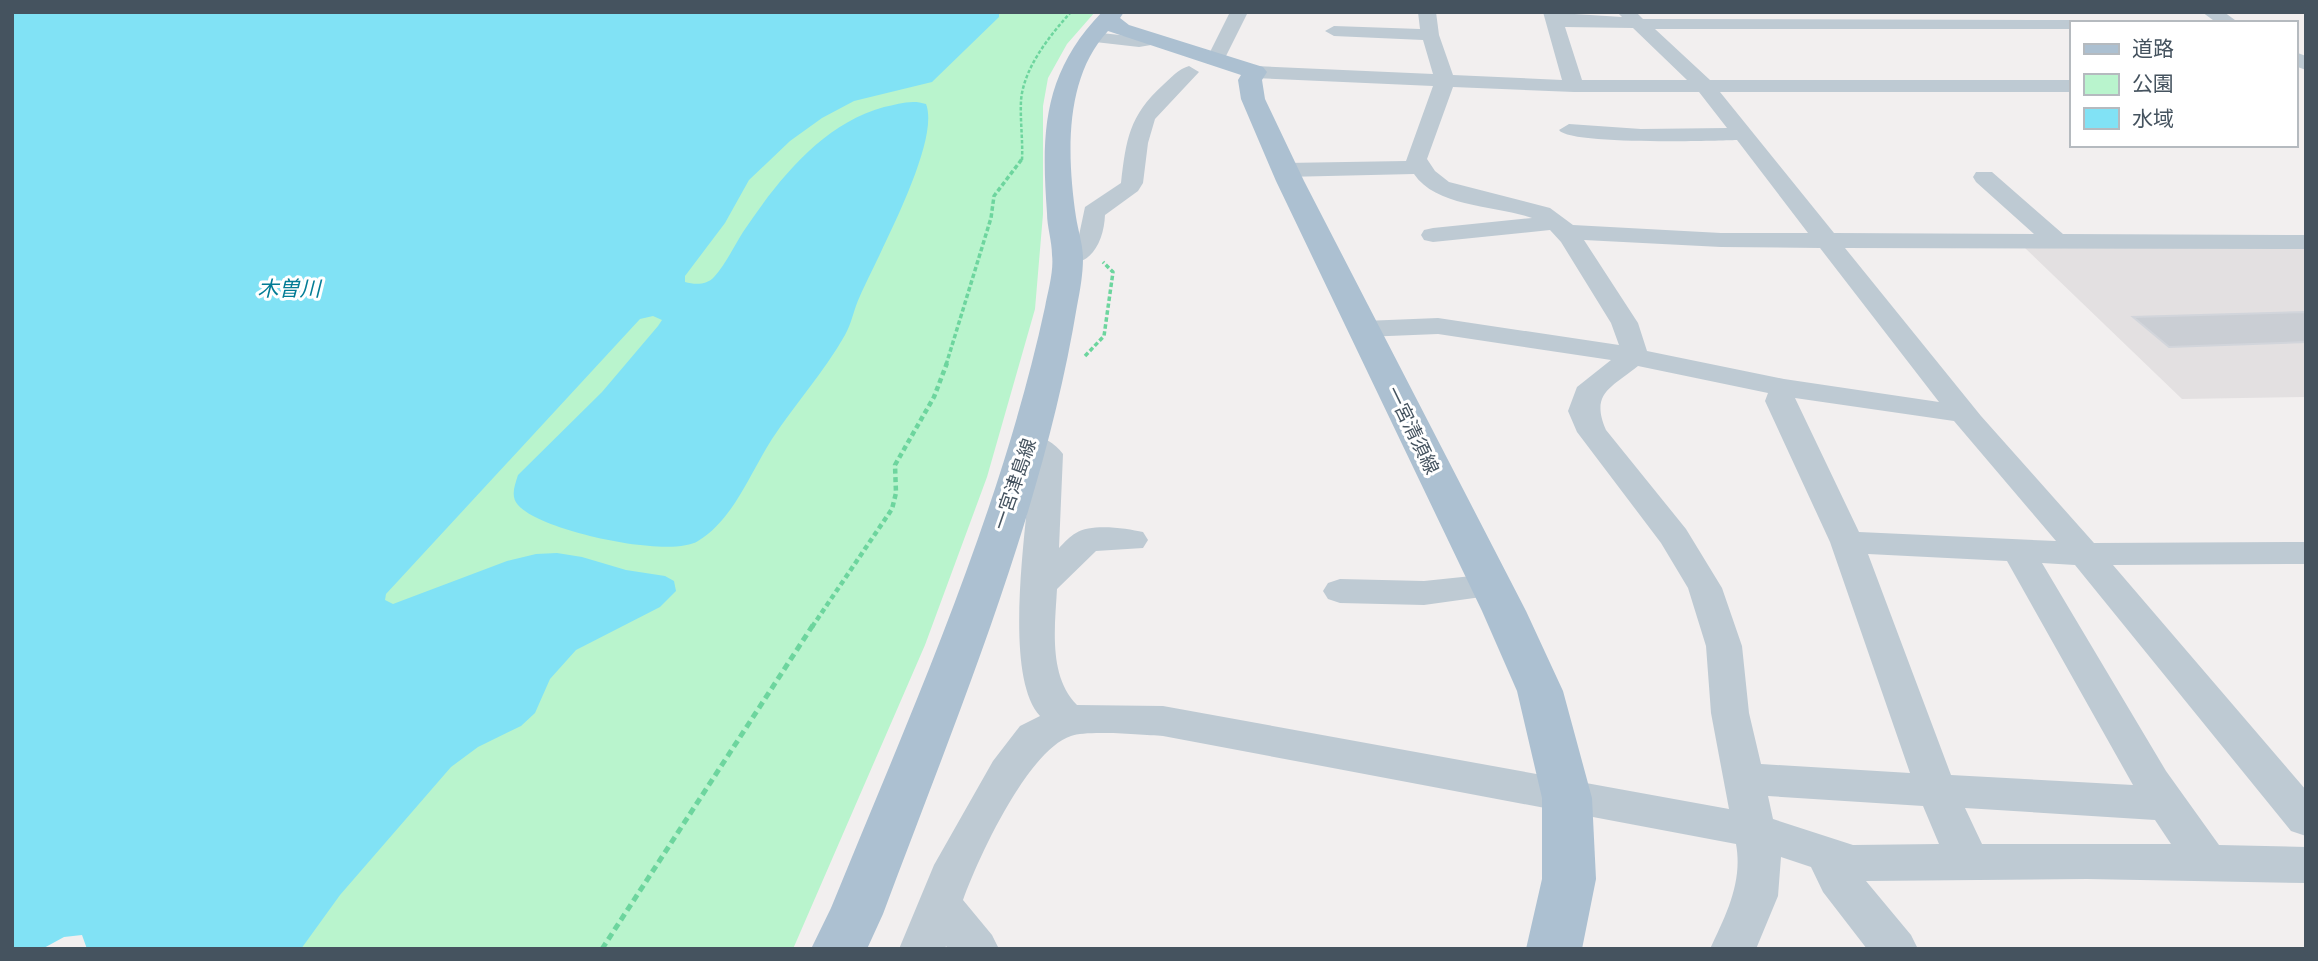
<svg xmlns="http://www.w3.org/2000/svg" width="2318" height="961" font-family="Signika,'Noto Sans JP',sans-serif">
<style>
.education{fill:#e3e0e1}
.green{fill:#b9f4cd}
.water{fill:#81e2f5}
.building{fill:#caced4;stroke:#d2d5db;stroke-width:2}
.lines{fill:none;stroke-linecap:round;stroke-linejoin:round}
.path-far3{stroke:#6dd59e;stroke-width:2.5;stroke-dasharray:3.5 2;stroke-linecap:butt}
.path-far2{stroke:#6dd59e;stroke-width:3.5;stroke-dasharray:4.5 2.5;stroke-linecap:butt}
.path-far1{stroke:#6dd59e;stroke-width:4.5;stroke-dasharray:5 3.5;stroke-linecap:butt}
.path{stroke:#6dd59e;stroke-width:5;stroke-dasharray:7 4.5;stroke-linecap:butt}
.minor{fill:#becad3;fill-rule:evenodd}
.major{fill:#acc0d1;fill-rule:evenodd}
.labels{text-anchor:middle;stroke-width:6;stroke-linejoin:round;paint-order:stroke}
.street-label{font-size:19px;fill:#45535f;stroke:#fff}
.water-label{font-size:21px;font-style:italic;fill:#037c95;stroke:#fff}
</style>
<rect width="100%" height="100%" fill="#f2efef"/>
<polygon class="education" points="2306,246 2306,397 2182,399 2024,247"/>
<polygon class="green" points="990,12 1095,12 1067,44 1048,78 1043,106 1043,214 1035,309 987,477 925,645 793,949 272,949 417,611 352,614 615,324 709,286 690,287 675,279 733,170"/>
<path class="water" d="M12,12h987v5l-67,65 -78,19 -32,17 -32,23 -41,39 -24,43 -40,53v6c10,3 22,3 29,-5 12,-13 20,-31 29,-45 35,-52 79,-108 141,-125 14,-3 28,-8 42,-3 15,38 -49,153 -66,192 -6,12 -8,27 -15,39 -21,37 -50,69 -73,104 -22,34 -38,80 -74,102 -28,18 -158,-10 -180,-36 -8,-9 -3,-20 0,-30l84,-83 56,-66 4,-6 -9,-4 -13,3 -254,275 -1,6 8,4 114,-43 29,-7 21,-1 25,4 44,13 39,6 9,5 2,10 -16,16 -84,43 -26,29 -15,34 -14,13 -43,21 -27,20 -111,128 -39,54h-214l-5,-14 -18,2 -22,12h-30z"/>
<polygon class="building" points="2306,312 2306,342 2169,347 2133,317"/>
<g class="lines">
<path class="path-far3" d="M1022,160c1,-19 -2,-40 -1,-59 2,-32 29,-66 50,-89"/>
<g class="path-far2">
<polyline points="1085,356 1104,336 1113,272 1103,262"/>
<polyline points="946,365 991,218 994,196 1022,159"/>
</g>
<polyline class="path-far1" points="812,627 892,509 896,493 895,465 934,397 947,363"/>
<polyline class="path" points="602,949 813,625"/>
<g class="minor">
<polygon points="1230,12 1248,12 1222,64 1208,64 1206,60"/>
<path d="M1418,12h18l3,23 14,40 109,5 -19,-68 79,5 -5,-5h19l7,7 434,1 2,3h-8v6h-416l55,51h361v12h-351l114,141 200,1 -58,-52 -3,-5 3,-5h16l71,62 243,1v14l-461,-1 136,168 113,127 212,-1v22l-193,1 193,225v46l-15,-5 -216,-266 -33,-2 124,208 53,74 87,2v36l-219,-4 -221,2 45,54 7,14h-51l-44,-57 -12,-25 -30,-10 -3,39 -22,53h-46c16,-34 33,-67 26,-105l-573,-108c-21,-1 -75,-6 -92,0 -43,14 -93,122 -108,164l29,35 7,14h-51l-2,-3 -1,3h-46l35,-84 59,-104 27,-35 20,-10c-39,-42 -12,-200 -8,-258l-18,-15 4,-6c17,-5 35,3 45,17l-4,94c5,-5 11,-12 17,-15 15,-10 50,-5 67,-1l5,8 -5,8 -47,3 -39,38c-2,37 -9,87 20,116l86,1 566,103 -18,-96 -5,-67 -18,-58 -27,-45 -84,-111 -9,-21 9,-24 34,-27 -173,-26 -74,3 -10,-2 -3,-6 3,-6 10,-2 74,-3 181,27 -8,-22 -50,-81 -11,-12 -117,12 -9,-2 -3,-5 3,-5 9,-2 99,-10c-36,-13 -95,-10 -118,-44l-129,3 -11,-7 11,-7 121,-2 27,-75 -178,-8 -10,-6 10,-6 178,8 -10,-34 -89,-4 -9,-5 9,-5 86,3zM1565,27l68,1 54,52h-105zM1453,87l121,5h125l28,36 -86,1 -72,-5 -10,6c10,15 152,11 178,10l71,93h-87l-148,-8 -23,-17 -101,-26 -14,-11 -8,-12zM1584,240l137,7 99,1 119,154 -155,-23 -137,-28 -9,-28zM1638,366l130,27 -3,8 65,141 80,231 -149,-9 -12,-51 -7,-67 -20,-58 -36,-59 -80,-99c-16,-37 5,-42 32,-64zM1795,398l159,23 102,120 -197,-9zM1868,554l139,7 126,224 -182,-10zM1768,796l155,10 16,38 -86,1 -80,-26zM1965,808l190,12 16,24h-189z"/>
<polygon points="2202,12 2224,12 2239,23 2217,23"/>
<polygon points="1101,33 1139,37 1151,35 1160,40 1157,44 1139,47 1095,42 1092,38"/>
<polygon points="2295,52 2306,56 2306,70 2295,66"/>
<path d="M1189,66l10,6 -44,47 -7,24 -5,40 -5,8 -33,24c-1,26 -14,55 -46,47l-3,-5 22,-17 7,-33 36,-24c5,-43 8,-67 42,-98 8,-7 15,-16 26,-19z"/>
<polygon points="1491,574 1503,578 1508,586 1503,594 1424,605 1340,603 1328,599 1323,591 1328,583 1340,579 1424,581"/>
</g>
<path class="major" d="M1102,12h22l-4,6 9,7 134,42 4,5 -5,8 3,19 39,82 222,430 37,80 29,107 4,81 -14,70h-56l16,-70v-81l-25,-107 -35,-80 -206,-430 -35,-82 -3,-19 3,-5 -133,-44c-44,47 -41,125 -32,186 2,13 7,28 7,41 0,16 -3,33 -6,48 -34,207 -121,412 -194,608l-16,35h-56l20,-41c80,-196 169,-393 214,-601 3,-16 9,-36 7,-52 0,-14 -5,-28 -5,-42 -6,-81 -4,-140 55,-201z"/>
</g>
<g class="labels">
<g class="street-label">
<text transform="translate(1413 430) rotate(64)" y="7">一宮清須線</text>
<text transform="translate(1014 484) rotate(-71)" y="7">一宮津島線</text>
</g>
<g class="water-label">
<text x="289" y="296">木曽川</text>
</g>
</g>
<rect width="2318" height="961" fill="none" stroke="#45535f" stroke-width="28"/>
<rect x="2070" y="21" width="228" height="126" fill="#ffffff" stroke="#b5babf" stroke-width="2"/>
<rect x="2084" y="44" width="35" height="10" fill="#acc0d1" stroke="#b5babf" stroke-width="2"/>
<text x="2132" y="56" font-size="21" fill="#45535f">道路</text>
<rect x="2084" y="74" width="35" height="21" fill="#b9f4cd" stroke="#b5babf" stroke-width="2"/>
<text x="2132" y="91" font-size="21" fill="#45535f">公園</text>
<rect x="2084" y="108" width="35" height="21" fill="#81e2f5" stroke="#b5babf" stroke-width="2"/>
<text x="2132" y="126" font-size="21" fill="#45535f">水域</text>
</svg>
